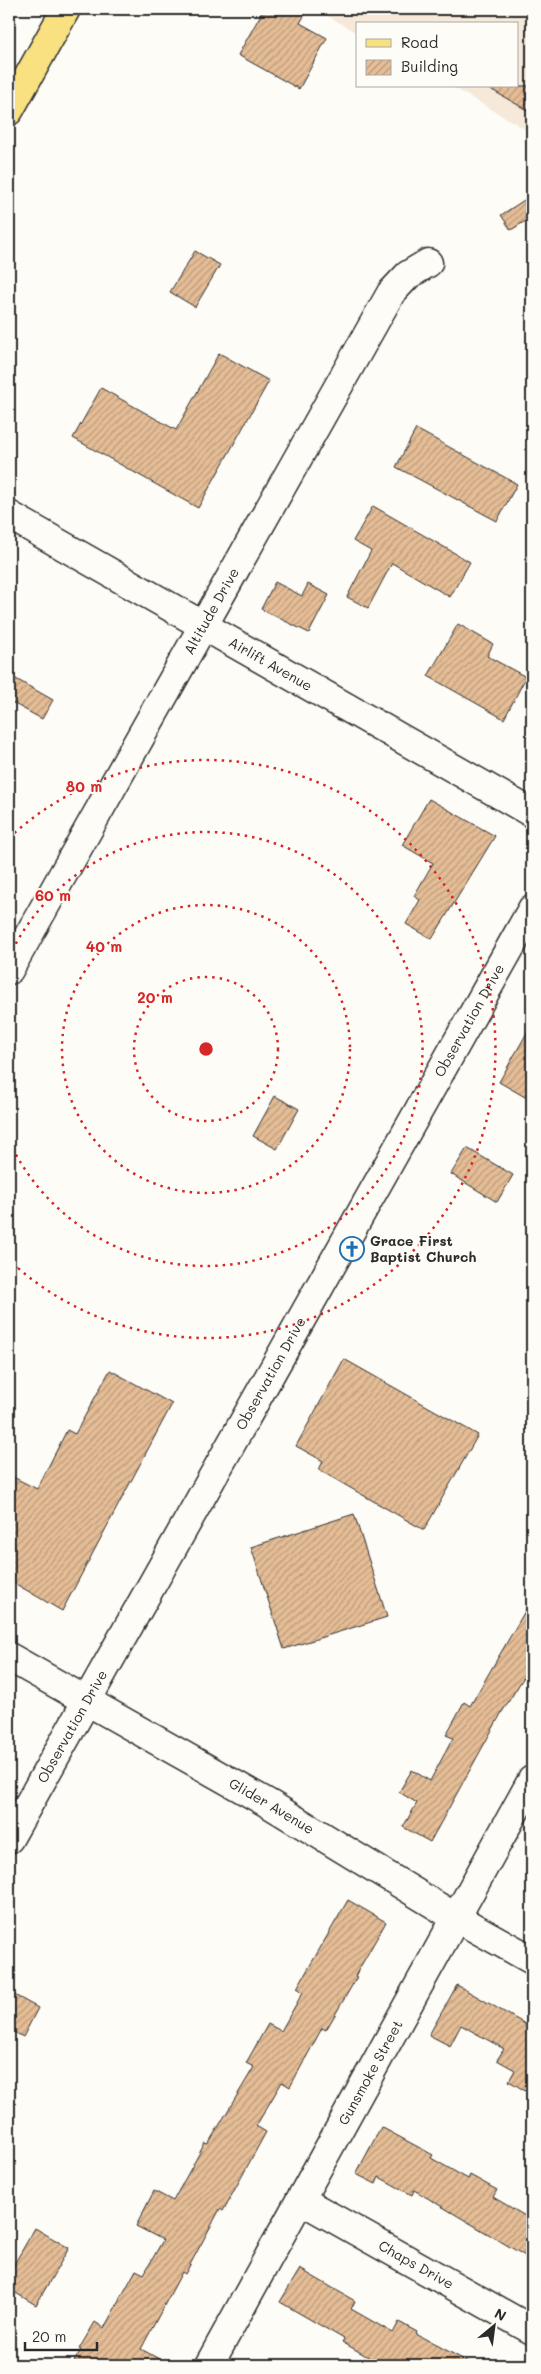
<svg xmlns="http://www.w3.org/2000/svg" width="541" height="2374" font-family="Mali,sans-serif">
<style>
.built{fill:#f6e9da}
.building{fill:url(#building-hatch);stroke:#2b2b2b}
.lines{fill:none;stroke-linecap:round;stroke-linejoin:round}
.minor-casing{stroke:#2b2b2b;stroke-width:31}
.major-casing{stroke:#2b2b2b;stroke-width:31}
.minor{stroke:#fdfcf7;stroke-width:28}
.major{stroke:#f9e181;stroke-width:28}
.ring{fill:none;stroke:#d62828;stroke-width:2.5;stroke-dasharray:2.5 5}
.labels{text-anchor:middle;stroke-width:4;stroke-linejoin:round;paint-order:stroke}
.street-label{font-size:14px;fill:#2b2b2b;stroke:#fdfcf7}
.poi-label{font-size:14px;font-weight:bold;fill:#2b2b2b;stroke:#fdfcf7;text-anchor:start}
.centre{fill:#d62828;stroke:#fdfcf7;stroke-width:2.5}
.ring-label{font-size:15px;text-anchor:middle;font-weight:bold;fill:#d62828;stroke:#fdfcf7;stroke-width:4;stroke-linejoin:round;paint-order:stroke}
</style>
<defs>
<pattern id="building-hatch" width="6" height="6" patternUnits="userSpaceOnUse" patternTransform="scale(1.25)"><rect width="6" height="6" fill="#e5bd96"/><path d="M-1 1l2-2M0 6l6-6M5 7l2-2" fill="none" stroke="#ba9a7b"/></pattern>
</defs>
<rect width="100%" height="100%" fill="#fdfcf7"/>
<filter id="ink" filterUnits="userSpaceOnUse"><feTurbulence type="fractalNoise" baseFrequency=".02" numOctaves="2"/><feDisplacementMap in="SourceGraphic" scale="10" xChannelSelector="R" yChannelSelector="G"/><feConvolveMatrix kernelMatrix="1 2 1 2 8 2 1 2 1" color-interpolation-filters="sRGB"/></filter>
<g filter="url(#ink)">
<polygon class="built" points="316,9 532,9 532,133 451,86 517,86 517,24 357,24 357,33"/>
<g class="building">
<polygon points="264,9 308,9 300,23 327,38 299,89 238,55"/>
<polygon points="485,86 532,86 532,113"/>
<polygon points="532,195 532,217 511,230 501,215"/>
<polygon points="195,251 220,265 195,307 170,292"/>
<polygon points="219,353 269,381 198,508 73,438 101,388 176,430"/>
<polygon points="416,429 517,484 497,521 396,467"/>
<polygon points="373,506 470,562 450,597 392,563 368,608 347,597 371,551 353,541"/>
<polygon points="275,582 302,596 308,584 329,595 309,633 261,609"/>
<polygon points="458,624 493,644 487,656 526,677 504,719 428,676"/>
<polygon points="9,675 53,700 42,719 9,701"/>
<polygon points="429,799 495,836 432,939 406,924 420,900 414,896 433,863 402,845"/>
<polygon points="532,1024 532,1101 499,1082"/>
<polygon points="275,1096 299,1109 277,1149 253,1136"/>
<polygon points="467,1148 513,1175 497,1202 451,1174"/>
<polygon points="344,1359 478,1435 424,1530 319,1470 323,1461 296,1446"/>
<polygon points="110,1370 172,1404 62,1611 9,1580 9,1475 37,1489 67,1430 75,1434"/>
<polygon points="354,1514 387,1617 284,1649 251,1547"/>
<polygon points="532,1599 532,1664 502,1712 430,1842 403,1827 417,1803 399,1792 412,1770 430,1781 453,1738 446,1735 464,1702 470,1706"/>
<polygon points="348,1900 386,1922 355,1976 357,1977 326,2030 322,2028 290,2087 282,2082 256,2126 266,2132 223,2211 220,2209 185,2274 182,2272 141,2349 170,2365 72,2365 81,2350 79,2349 95,2322 104,2328 136,2270 144,2274 163,2240 136,2226 154,2191 173,2201 205,2143 208,2144 254,2067 246,2063 268,2024 281,2031 303,1992 297,1988"/>
<polygon points="457,1985 532,2028 532,2095 509,2081 515,2070 497,2060 504,2049 461,2025 450,2046 429,2035"/>
<polygon points="9,1992 38,2008 23,2037 9,2029"/>
<polygon points="381,2127 433,2155 431,2158 468,2179 470,2175 497,2190 493,2197 532,2220 532,2260 414,2190 412,2195 379,2177 376,2184 356,2174"/>
<polygon points="35,2228 69,2248 36,2305 9,2289 9,2273"/>
<polygon points="300,2269 355,2301 351,2309 393,2333 399,2322 417,2332 416,2334 474,2365 382,2365 342,2342 344,2339 280,2302"/>
</g>
<g class="lines">
<defs>
<g id="minor">
<path id="s1" d="M9,515l523,298"/>
<path id="s2" d="M9,970l382,-677 17,-18 20,-12"/>
<path id="s3" d="M9,1657l262,148 184,112 77,43"/>
<path id="s4" d="M9,1839l523,-930"/>
<path id="s5" d="M301,2200l231,130"/>
<path id="s6" d="M209,2365l323,-585"/>
</g>
<polyline id="major" points="9,111 66,9"/>
</defs>
<use href="#minor" class="minor-casing"/>
<use href="#major" class="major-casing"/>
<use href="#minor" class="minor"/>
<use href="#major" class="major"/>
</g>
</g>
<g class="ring">
<circle cx="206" cy="1049" r="72"/>
<circle cx="206" cy="1049" r="144"/>
<path d="M9 957A217 217 0 1 1 9 1141"/>
<path d="M9 838A289 289 0 1 1 9 1260"/>
</g>
<defs>
<symbol id="church-ring" viewBox="-11 -11 22 22"><circle r="9.5" fill="#fdfcf7" stroke="#1f6fb2" stroke-width="1.5"/><path d="M-1.2-6h2.4v3.5h3.3v2.4h-3.3V6h-2.4V-.1h-3.3v-2.4h3.3Z" fill="#1f6fb2"/></symbol>
</defs>
<g fill-rule="evenodd">
<use href="#church-ring" x="338" y="1235" width="28" height="28"/>
</g>
<g class="labels">
<g class="street-label">
<text dy="5" stroke="none"><textPath href="#s2" startOffset="412">Altitude Drive</textPath></text>
<text dy="5" stroke="none"><textPath href="#s1" startOffset="301">Airlift Avenue</textPath></text>
<text dy="5" stroke="none"><textPath href="#s4" startOffset="939">Observation Drive</textPath></text>
<text dy="5" stroke="none"><textPath href="#s4" startOffset="534">Observation Drive</textPath></text>
<text dy="5" stroke="none"><textPath href="#s4" startOffset="129">Observation Drive</textPath></text>
<text dy="5" stroke="none"><textPath href="#s3" startOffset="302">Glider Avenue</textPath></text>
<text dy="5" stroke="none"><textPath href="#s6" startOffset="334">Gunsmoke Street</textPath></text>
<text dy="5" stroke="none"><textPath href="#s5" startOffset="132">Chaps Drive</textPath></text>
</g>
<g class="poi-label">
<text x="370" y="1246">Grace First<tspan x="370" dy="16">Baptist Church</tspan></text>
</g>
</g>
<circle cx="206" cy="1049" r="8" class="centre"/>
<g class="ring-label">
<text x="84" y="792">80 m</text>
<text x="53" y="901">60 m</text>
<text x="104" y="952">40 m</text>
<text x="155" y="1003">20 m</text>
</g>
<rect width="541" height="2374" fill="none" stroke="#fdfcf7" stroke-width="30"/>
<rect x="15" y="15" width="511" height="2344" fill="none" stroke="#2b2b2b" stroke-width="2" filter="url(#ink)"/>
<rect x="356" y="22" width="162" height="65" fill="#fdfcf7" stroke="#a9a8a5"/>
<rect x="366" y="39" width="25" height="8" fill="#f9e181" stroke="#a9a8a5"/>
<text x="401" y="48" font-size="15" fill="#2b2b2b">Road</text>
<rect x="366" y="60" width="25" height="15" fill="url(#building-hatch)" stroke="#a9a8a5"/>
<text x="401" y="72" font-size="15" fill="#2b2b2b">Building</text>
<g transform="translate(494 2326) rotate(29)" stroke="#fdfcf7" stroke-width="4" paint-order="stroke">
<path d="M0-4L9 19L0 12L-9 19Z" fill="#2b2b2b"/>
<text y="-8" font-size="14" font-weight="bold" text-anchor="middle" fill="#2b2b2b">N</text>
</g>
<path d="M25 2342v8h72v-8" fill="none" stroke="#2b2b2b" stroke-width="2.5"/>
<text x="32" y="2342" font-size="15" fill="#2b2b2b" stroke="#fdfcf7" stroke-width="4" paint-order="stroke">20 m</text>
</svg>
